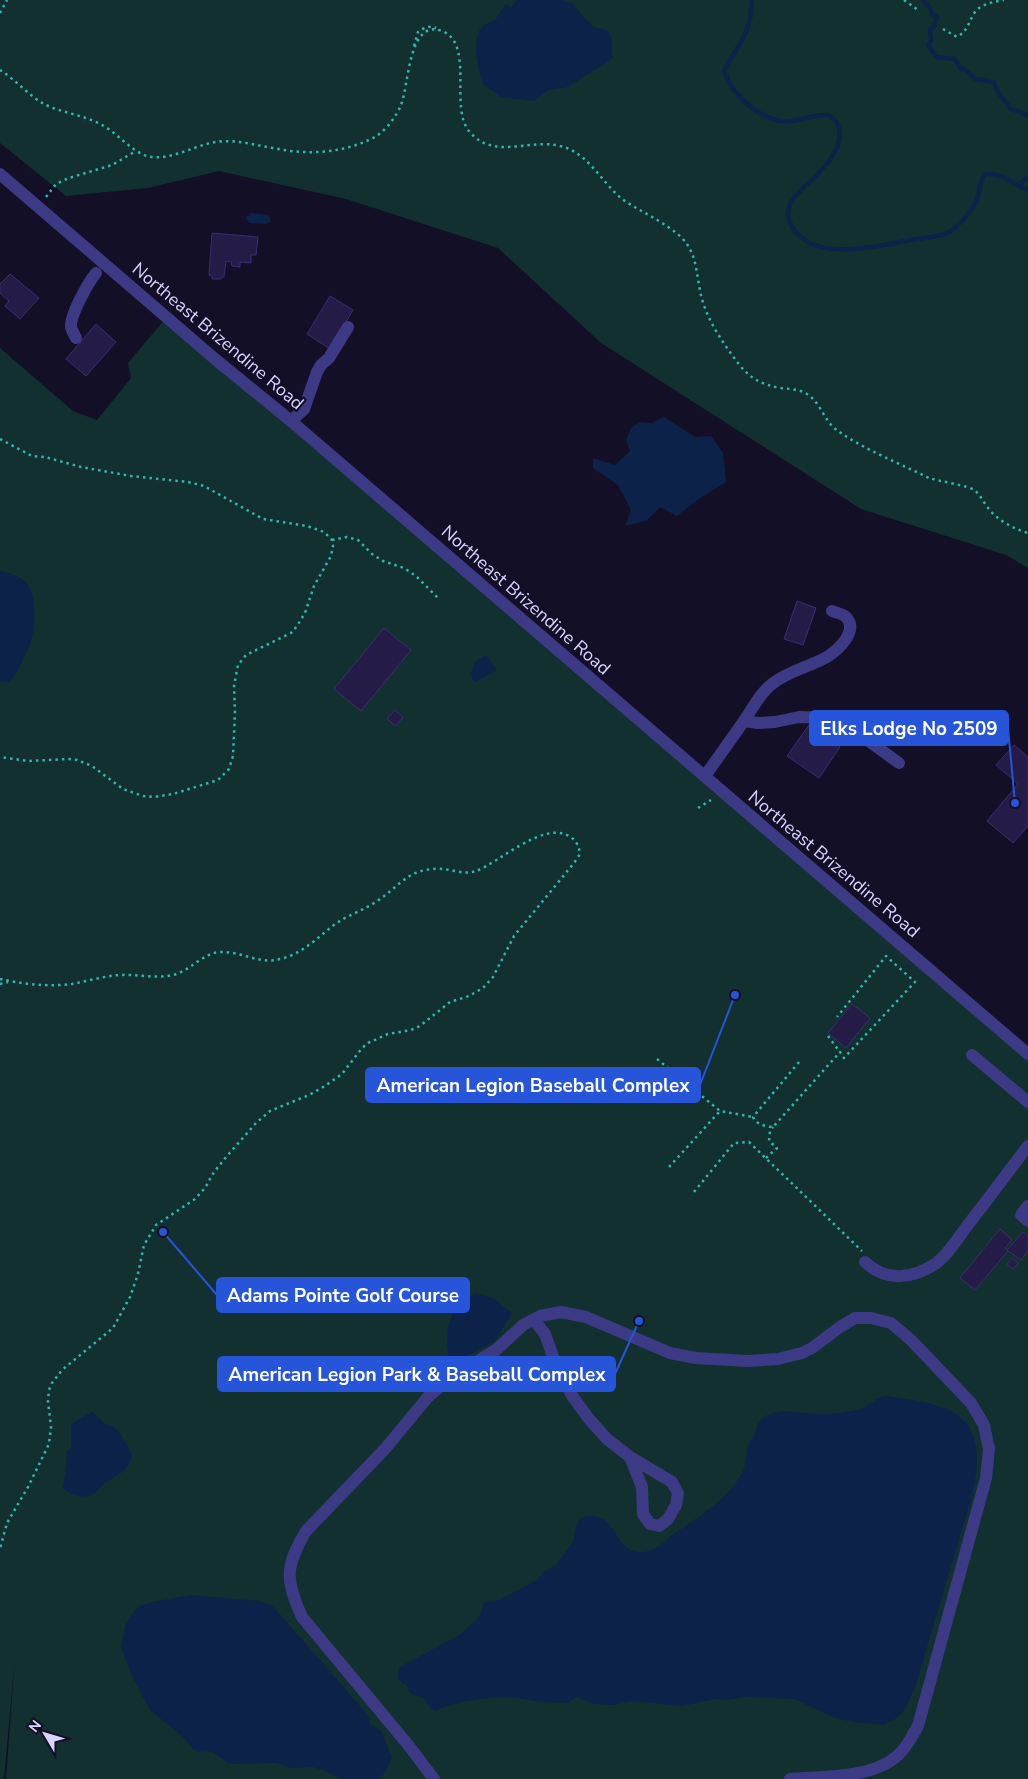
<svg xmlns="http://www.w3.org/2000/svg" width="1028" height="1779" font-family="'Nunito Sans',sans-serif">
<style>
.green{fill:#12302f}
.water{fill:#0c2248}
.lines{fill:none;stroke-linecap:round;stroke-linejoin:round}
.stream{stroke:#0c2248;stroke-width:4.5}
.building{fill:#241b47;stroke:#3b2d73}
.path{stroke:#2fb8b0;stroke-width:2.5;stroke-dasharray:2.5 4;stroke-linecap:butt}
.minor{stroke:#3d3a85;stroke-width:12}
.labels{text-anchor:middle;stroke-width:4.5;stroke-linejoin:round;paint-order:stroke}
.street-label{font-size:18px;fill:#d9d4ff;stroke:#130f26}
.leader{fill:none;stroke:#2655da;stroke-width:2}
.callout-dot{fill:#2655da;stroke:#130f26;stroke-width:2}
.callout{fill:#2655da;stroke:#2655da;stroke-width:2}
.callout-label{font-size:19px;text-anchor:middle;font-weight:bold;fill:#fff}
</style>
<rect width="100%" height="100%" fill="#130f26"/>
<g class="green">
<polygon points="0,0 1028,0 1028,568 1006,555 861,509 601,343 498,248 346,199 219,171 148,188 66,196 0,143"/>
<polygon points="166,318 1028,1054 1028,1779 6,1779 15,1657 4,1779 0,1779 0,348 73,411 97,420 131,378 128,363"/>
</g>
<g class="water">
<path d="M517,0h46l3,2h5l20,23 6,3 10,2c7,8 3,18 6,28l-45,29 -19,3 -16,11 -32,-4 -17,-12 -3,-6 -5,-24 1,-18 2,-6 5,-6 11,-5 11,-16 5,3z"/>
<polygon points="251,213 268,215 270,218 270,222 266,224 250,223 246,219 246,216 249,216"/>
<polygon points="664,417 695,437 711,436 723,453 726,482 700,498 677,516 660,507 646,521 625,526 631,510 618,485 593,468 593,458 615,465 630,451 626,440 631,428 640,422 652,423"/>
<path d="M0,571c8,1 19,5 25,10 12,11 11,46 6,60 -2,6 -5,12 -8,18 -3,7 -8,19 -15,23 -2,1 -6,0 -8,0z"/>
<polygon points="486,655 497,670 474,683 471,673 476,661"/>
<polygon points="476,1293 493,1298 512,1313 495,1341 469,1355 449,1361 447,1344 448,1326 457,1303"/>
<path d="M884,1396c71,8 107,19 88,99l-57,193 -11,23 -10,9 -10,5 -31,-3 -18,-4 -41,-19 -48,-2 -18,3 -12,-1 -34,7 -50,-5 -18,4 -20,-1 -17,-7 -9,6c-8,-1 -12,0 -19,-1 -11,0 -23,-3 -34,-4 -23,-2 -60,3 -80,13 -7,-3 -7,-9 -12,-13 -8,-5 -14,-1 -16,-13 -10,-3 -11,-9 -7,-18l61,-33 19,-18 4,-13 3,-2 13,-1 7,-4 30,-16 6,-8 13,-7 17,-23 3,-16 5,-8c40,-13 30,46 71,32 8,-3 15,-11 22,-16 24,-17 52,-33 67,-59 5,-9 5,-16 6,-26 0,-5 4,-8 7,-13 4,-8 2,-13 10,-19 18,-11 36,-3 55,-3 8,1 35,-3 42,-5 8,-4 13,-10 23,-13z"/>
<path d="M92,1412l9,7 4,5c10,1 12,5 17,13 4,7 10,13 9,21 -2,12 -16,19 -25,24 -5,3 -7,8 -11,11 -10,7 -25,3 -32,-5 1,-11 5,-25 3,-36l5,-3v-23l3,-4z"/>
<polygon points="192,1595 259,1601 271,1605 277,1611 366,1713 369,1718 370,1724 381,1731 392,1757 386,1771 380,1779 341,1779 323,1770 313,1767 291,1768 277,1763 229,1764 214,1753 208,1751 198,1752 193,1749 183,1737 150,1710 131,1674 121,1646 126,1623 134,1611 140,1606 152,1602"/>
</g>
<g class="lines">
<g class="stream">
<path d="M752,0c-1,35 -13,42 -28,71 4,12 11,22 21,31 10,9 21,17 36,19 16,2 31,-7 45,-6 3,0 7,3 9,5 15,20 -8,45 -22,59 -12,12 -33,25 -22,46 20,39 87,21 120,15 10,-2 29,-3 37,-7 7,-4 26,-24 28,-31 4,-9 3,-19 9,-28 21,-1 24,10 43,16"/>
<path d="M923,0l7,8 2,6 5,3 -3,10 -4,2 1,12 -3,4 9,12 18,2 5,9 5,1 10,10 19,3c1,8 11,20 17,27l17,6"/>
<polyline points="1020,187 1021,183 1028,177"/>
</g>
</g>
<g class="building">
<polygon points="212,233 258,237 256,255 251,255 251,263 240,262 240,267 232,266 231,262 226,261 224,277 222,277 221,279 212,279 212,276 209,275"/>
<polygon points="10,274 39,298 20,319 5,306 9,301 0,293 0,284"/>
<polygon points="330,296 353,310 330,349 307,334"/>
<polygon points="96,324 116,342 86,376 66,359"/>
<polygon points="797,601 816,608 803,645 784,639"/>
<polygon points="384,628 411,650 361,711 334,689"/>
<polygon points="395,710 403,717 396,726 387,719"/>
<polygon points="809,725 840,747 819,778 787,756"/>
<polygon points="1014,745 1028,757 1028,826 1013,843 987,821 1018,784 996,765"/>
<polygon points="852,1004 870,1018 846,1048 828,1033"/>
<polygon points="1000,1229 1012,1240 1005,1248 1008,1251 975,1290 960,1278"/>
<polygon points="1023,1232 1028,1236 1028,1251 1021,1260 1007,1250"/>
<polygon points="1012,1258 1018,1263 1013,1269 1007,1264"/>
</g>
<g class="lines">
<g class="path">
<polyline points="904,0 918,10"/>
<polyline points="0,13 7,0"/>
<path d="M943,29l14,8c10,-6 11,-12 16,-22 6,-11 20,-13 31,-15"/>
<path d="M414,46l4,-14c6,-4 11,-7 18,-4"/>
<path d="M0,70c16,10 30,27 46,35 17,8 37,10 54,19 17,8 29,26 47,32 23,6 47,-11 69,-14 19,-3 38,3 57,6 33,7 68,6 100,-10 12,-6 23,-21 28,-33 8,-19 7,-87 41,-74 33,13 7,76 27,100 24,30 61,7 91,15 28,6 41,36 62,53 16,11 34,19 49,30 32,21 22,49 34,79 7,19 20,38 33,55 11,15 24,22 43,25 8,1 17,1 24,5 16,8 18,28 33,38 27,19 61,32 91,47 9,3 41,8 45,12 6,4 8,10 12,15 10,15 26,23 42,28"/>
<polyline points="46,197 56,184 69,178 112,165 136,151"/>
<polyline points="0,439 32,456 45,457 81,467 131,476 188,482 204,486 263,519 307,526 324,532 332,540 333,546 331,556 314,586 305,613 297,626 291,633 246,655 238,665 234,686 235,712 233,756 229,769 218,780 173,794 154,797 143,796 123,789 92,766 77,760 68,759 28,761 0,757"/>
<polyline points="332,540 347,537 358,540 372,554 383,561 404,568 416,576 439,599"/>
<polyline points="698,808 711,800"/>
<path d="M0,979c23,5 48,8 72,5 16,-3 32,-8 48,-9 17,-1 36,4 53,0 17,-4 30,-22 47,-23 21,-1 40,13 60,7 22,-5 37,-21 54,-34 13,-10 29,-14 43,-24 13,-8 23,-20 36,-27 9,-4 20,-6 30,-5 11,1 22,6 33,2 24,-9 67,-50 93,-35 7,4 10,10 11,18l-6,9 -60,73 -21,41 -10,11 -14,8 -19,6 -30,24 -9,4 -23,4 -20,9 -6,5 -20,26 -17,12 -16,9 -39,16 -14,12 -29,33 -13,16 -9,16 -10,11 -39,26 -12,20 -6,29 -8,23 -17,31 -51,42 -10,13 -3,7 -1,11 3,26 -2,17 -21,43 -21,36 -7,26"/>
<polyline points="0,984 8,982"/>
<polyline points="828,1036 840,1052"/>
<polyline points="657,1059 720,1111 753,1117"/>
<path d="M799,1062l-46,55c4,8 12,9 20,10l67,-75 4,6 71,-76 -29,-26 -49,61"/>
<polyline points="766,1158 777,1148 769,1141 770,1131 773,1127"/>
<polyline points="669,1167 720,1111"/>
<polyline points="694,1192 734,1143 749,1142 862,1251"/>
</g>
<g class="minor">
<polyline points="0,174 215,359 291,421 1028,1054"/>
<path d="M76,338c-2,-4 -4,-7 -5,-11 -1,-12 17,-44 25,-54"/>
<polyline points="291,421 304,409 317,372 321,365 329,358 348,327"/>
<path d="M832,611c5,2 11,3 14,6 13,14 -8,33 -19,40 -18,10 -39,14 -55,27 -12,9 -19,24 -28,37l14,2 17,-1 24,-5 38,1 62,45"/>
<polyline points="705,776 744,721"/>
<polyline points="972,1055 1028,1102"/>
<polyline points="1028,1206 1021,1215 1028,1221"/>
<path d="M865,1262c21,20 47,17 70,2 13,-9 23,-26 32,-38 21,-27 41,-54 61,-80"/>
<polyline points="534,1320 545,1334 558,1371 573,1397 589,1419 607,1439 630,1457 672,1482 678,1493 676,1505 668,1519 659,1526 650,1524 643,1514 642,1487 630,1457"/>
<path d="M434,1779l-25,-33 -107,-129c-17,-38 -17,-50 4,-86l78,-81 44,-53 22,-19 46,-28 27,-25 17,-9 21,-4 25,5 84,36 26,5 51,3 31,-2 24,-6 10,-5 28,-21 15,-9h16l20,5 20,17 60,63 13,22 5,24 -3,29 -68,248c-5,8 -10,19 -17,26 -24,27 -77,24 -111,27"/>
</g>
</g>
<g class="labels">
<g class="street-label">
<text transform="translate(218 336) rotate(40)" y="6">Northeast Brizendine Road</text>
<text transform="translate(526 600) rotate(41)" y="6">Northeast Brizendine Road</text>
<text transform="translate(834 864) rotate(40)" y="6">Northeast Brizendine Road</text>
</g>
</g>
<path class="leader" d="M1015 803L1008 728M735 995L700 1085M163 1232L217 1295M639 1321L615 1374"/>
<g class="callout-dot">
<circle cx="1015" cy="803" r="5"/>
<circle cx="735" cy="995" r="5"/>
<circle cx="163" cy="1232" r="5"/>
<circle cx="639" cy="1321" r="5"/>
</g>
<g class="callout">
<rect x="810" y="711" width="198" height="34" rx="5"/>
<rect x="366" y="1068" width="334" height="34" rx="5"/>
<rect x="217" y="1278" width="252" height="34" rx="5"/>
<rect x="218" y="1357" width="397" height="34" rx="5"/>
</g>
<g class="callout-label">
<text x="909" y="735">Elks Lodge No 2509</text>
<text x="533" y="1092">American Legion Baseball Complex</text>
<text x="343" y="1302">Adams Pointe Golf Course</text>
<text x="417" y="1381">American Legion Park &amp; Baseball Complex</text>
</g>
<g transform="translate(45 1734) rotate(308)" stroke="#130f26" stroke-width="4" paint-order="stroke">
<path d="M0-4L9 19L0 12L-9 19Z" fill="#d9d4ff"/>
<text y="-8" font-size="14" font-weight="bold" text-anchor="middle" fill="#d9d4ff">N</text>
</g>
</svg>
